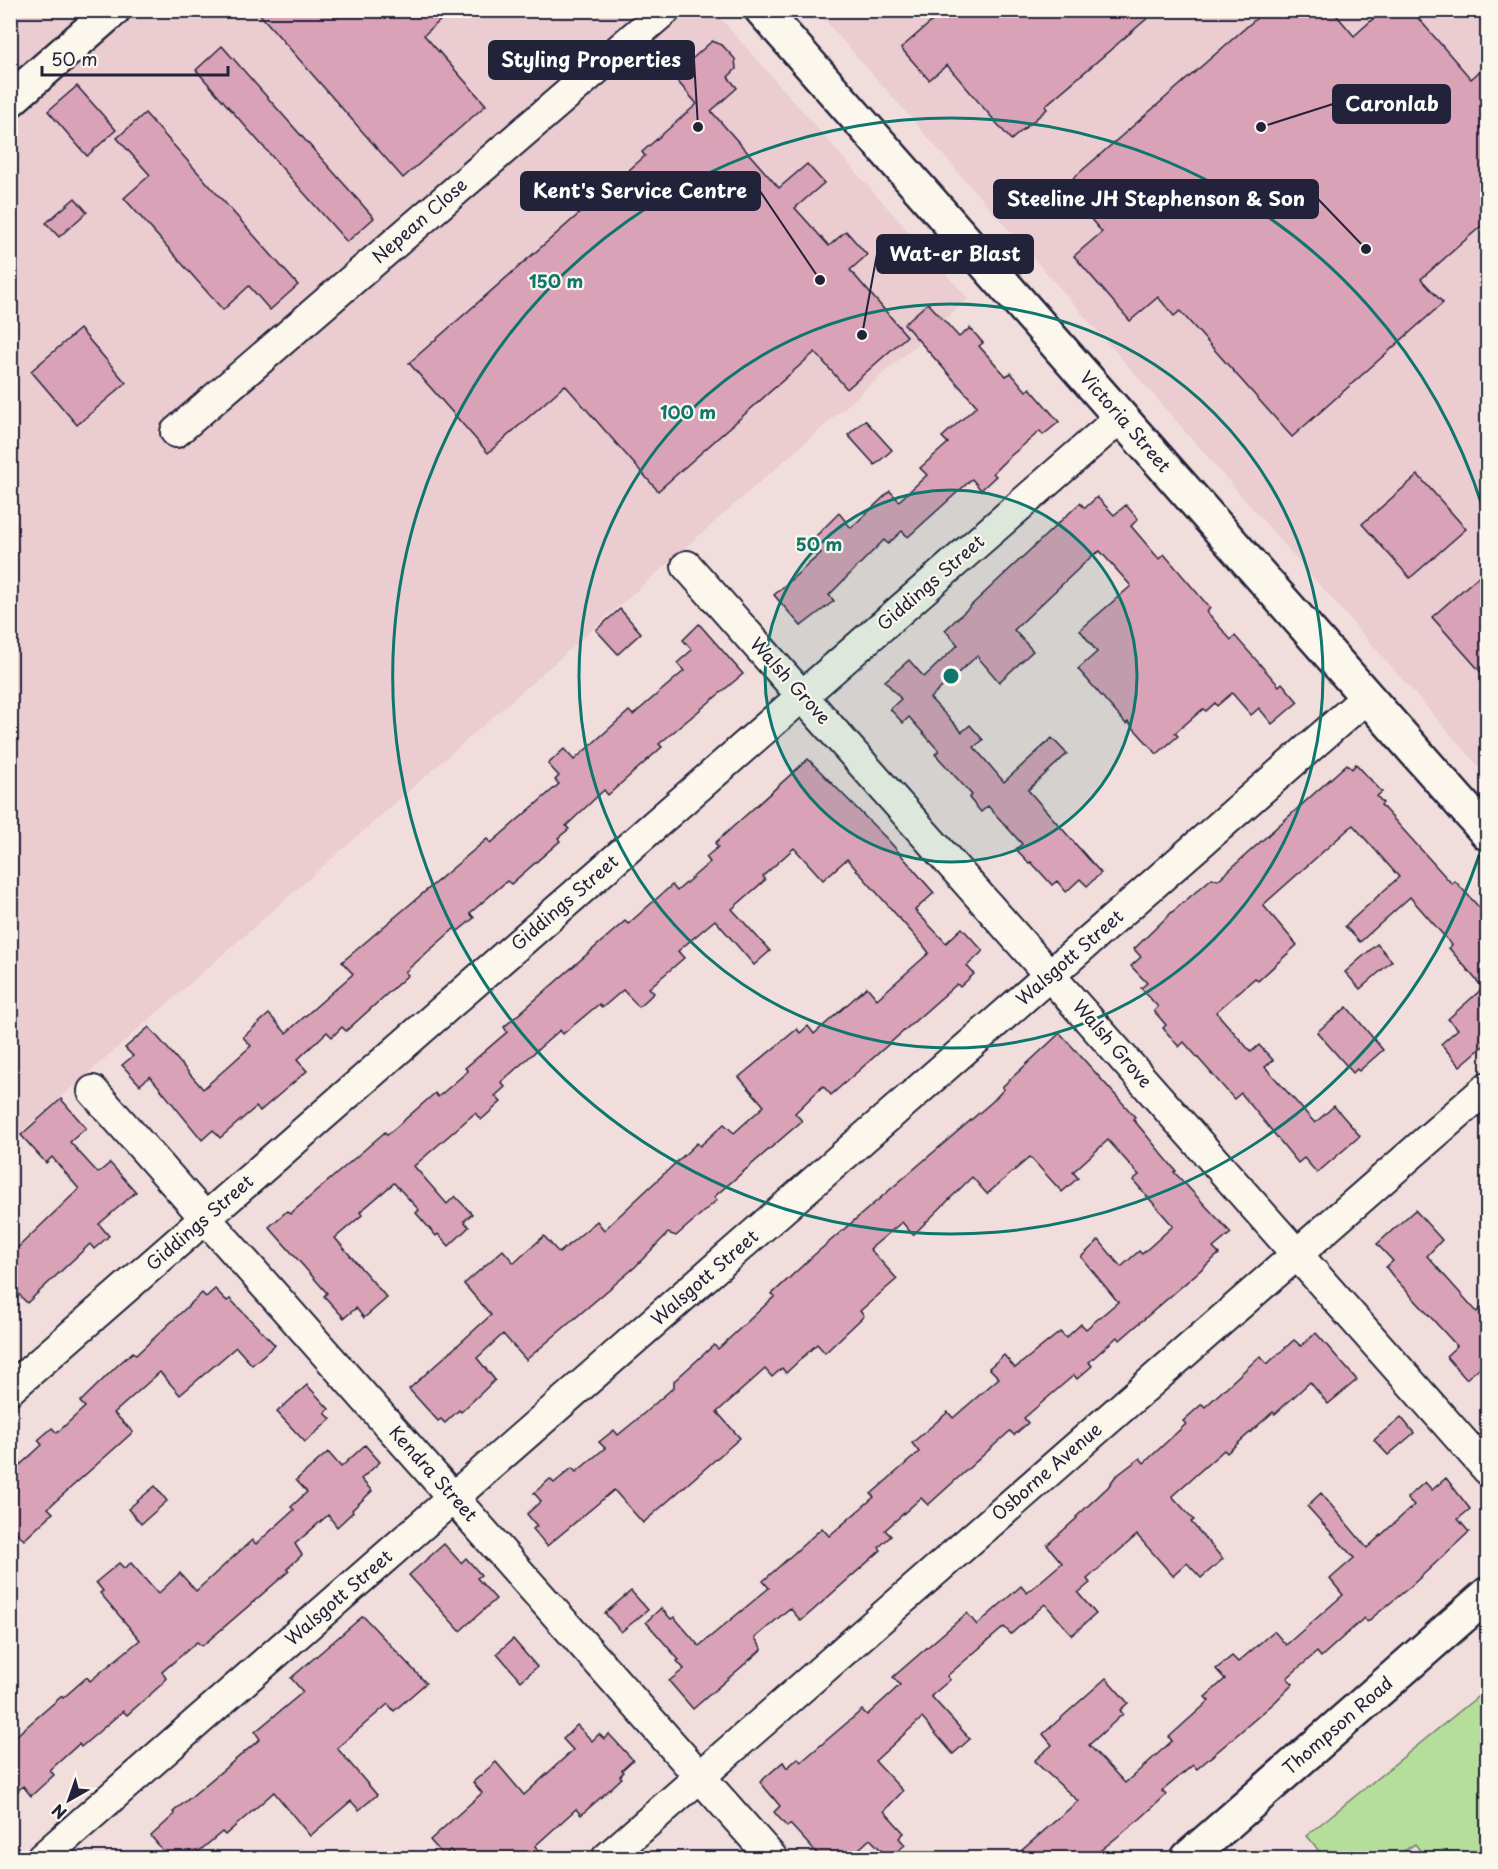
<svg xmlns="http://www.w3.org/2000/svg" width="1498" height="1869" font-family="'Playpen Sans',sans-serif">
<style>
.built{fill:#eaccd1}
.green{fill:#b6de9b;stroke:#6c806b;stroke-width:1.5}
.building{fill:#daa2b6;stroke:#22223b;stroke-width:1.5}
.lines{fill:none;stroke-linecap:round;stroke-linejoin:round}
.street-casing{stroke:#22223b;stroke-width:34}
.secondary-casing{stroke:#22223b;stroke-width:38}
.street{stroke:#fbf7ec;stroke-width:30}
.secondary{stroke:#fbf7ec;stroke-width:33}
.ring{fill:none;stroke:#0f766e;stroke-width:3}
.labels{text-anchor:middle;stroke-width:4.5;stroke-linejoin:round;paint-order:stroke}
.street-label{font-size:18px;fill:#22223b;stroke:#fbf7ec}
.centre{fill:#0f766e;stroke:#fbf7ec;stroke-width:3}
.ring-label{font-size:18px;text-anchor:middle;font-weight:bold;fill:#0f766e;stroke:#fbf7ec;stroke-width:4.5;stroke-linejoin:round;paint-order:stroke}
.leader{fill:none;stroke:#22223b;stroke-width:2}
.callout-dot{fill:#22223b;stroke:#fbf7ec;stroke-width:2}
.callout{fill:#22223b;stroke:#22223b;stroke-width:2}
.callout-label{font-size:20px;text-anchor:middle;font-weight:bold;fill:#fff}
</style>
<rect width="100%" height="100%" fill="#f1dedc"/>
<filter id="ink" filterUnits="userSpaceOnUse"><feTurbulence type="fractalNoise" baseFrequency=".0167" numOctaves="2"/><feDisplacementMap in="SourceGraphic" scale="12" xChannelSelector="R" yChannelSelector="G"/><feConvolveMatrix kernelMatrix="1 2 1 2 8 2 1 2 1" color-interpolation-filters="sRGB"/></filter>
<g filter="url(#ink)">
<g class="built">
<polygon points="11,11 714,11 968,299 11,1141"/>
<polygon points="817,11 1487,11 1487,776"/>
</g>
<polygon class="green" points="1487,1689 1487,1858 1426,1858 1415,1844 1393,1858 1325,1858 1306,1836"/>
<g class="building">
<polygon points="256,10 452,10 424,35 486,105 403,178"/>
<polygon points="945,10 1157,10 1045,106 1047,109 1011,140 947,65 929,80 901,48"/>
<polygon points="1266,10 1332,10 1354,36 1383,10 1411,10 1471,79 1488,64 1488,220 1421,279 1443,303 1292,437 1180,311 1174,316 1158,297 1130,321 1074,256 1102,232 1063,187"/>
<polygon points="712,41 722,45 735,59 736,69 728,77 737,88 711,111 779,188 807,164 824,183 795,208 829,246 846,231 867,255 850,270 907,336 847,389 815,352 658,491 565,385 488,453 409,363 645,156 642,152 697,104 673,76"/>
<polygon points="222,46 374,218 347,242 196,70"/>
<polygon points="77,86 116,130 87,156 48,111"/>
<polygon points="145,113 298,285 270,310 249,286 223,310 124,198 150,175 117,138"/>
<polygon points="75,198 87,212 59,237 46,223"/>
<polygon points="928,303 959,337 970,328 983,343 979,346 1006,376 1011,373 1026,391 1030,388 1059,422 1043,435 1040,431 1008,458 993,473 996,476 981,490 972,479 908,537 902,531 888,544 884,540 829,595 834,601 801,626 774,595 821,553 810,542 839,513 851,528 890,491 899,501 927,475 920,468 948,443 942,437 977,406 904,324"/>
<polygon points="80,329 126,383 77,425 31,371"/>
<polygon points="865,420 892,450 875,465 848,435"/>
<polygon points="1418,475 1466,529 1410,578 1362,524"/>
<polygon points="1097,497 1114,515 1126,505 1138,519 1131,526 1159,559 1164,554 1210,608 1207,612 1231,640 1235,636 1279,686 1282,683 1298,702 1272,724 1259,708 1251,715 1232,693 1217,706 1215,703 1206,711 1203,709 1175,733 1178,736 1157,754 1128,722 1126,724 1078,669 1097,652 1080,630 1131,586 1100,551 1093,555 1014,630 1033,651 999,682 977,656 930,698 962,732 970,725 983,740 974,747 1004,782 1052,738 1067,754 1028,790 1101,873 1087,886 1080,879 1066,892 1057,881 1052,885 1031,862 1029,863 1016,849 1022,844 988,806 981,812 969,798 972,795 935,754 939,751 909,717 903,723 890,709 901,699 885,681 909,660 924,677 958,645 945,630 1080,503 1085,508"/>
<polygon points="1488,568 1488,680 1432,617"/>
<polygon points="620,609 641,633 618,654 596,630"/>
<polygon points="699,624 743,674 659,744 662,747 608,795 604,790 566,826 569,829 558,838 560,841 511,884 507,881 470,913 474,918 458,931 455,928 405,972 408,975 346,1031 342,1027 332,1037 327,1032 297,1060 307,1071 260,1111 256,1107 220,1138 213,1130 202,1140 150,1076 140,1085 122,1065 133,1056 125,1048 149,1027 203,1089 251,1046 243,1037 269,1014 286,1033 353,974 342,962 487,839 491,843 559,784 555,780 559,776 548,764 564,749 574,760 629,711 633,715 684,671 677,663 692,650 683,640"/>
<polygon points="808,759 889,841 934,893 915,910 946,943 962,928 983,951 967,966 974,974 960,987 957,984 831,1095 823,1086 795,1113 802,1121 714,1197 717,1200 676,1236 668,1233 635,1267 526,1360 503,1334 477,1358 495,1380 461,1412 459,1410 445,1423 441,1419 438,1421 409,1389 491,1315 464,1284 503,1250 514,1263 544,1236 559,1253 597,1221 604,1230 697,1143 700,1146 724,1124 734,1133 764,1106 739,1077 797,1029 800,1033 808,1026 814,1034 867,987 877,999 929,953 923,945 847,859 823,880 794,848 763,876 765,880 732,909 770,951 754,965 715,920 678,951 684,958 649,988 654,993 639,1007 623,990 602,1008 599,1004 563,1034 560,1030 501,1082 505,1087 495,1096 501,1102 481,1120 475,1113 414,1166 447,1204 455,1196 472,1214 464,1221 469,1227 449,1246 438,1234 436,1236 416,1213 419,1210 394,1183 360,1212 362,1215 335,1238 387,1298 364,1318 356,1308 344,1318 324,1296 327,1293 269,1227 287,1211 290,1214 385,1132 387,1135 435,1093 438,1097 468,1071 465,1068 507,1032 504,1027 625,921 628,924 672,885 677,891 710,862 706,857 718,847 715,843"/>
<polygon points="1347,764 1352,769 1356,764 1382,792 1377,796 1383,803 1381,805 1452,884 1455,881 1488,917 1488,1042 1460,1066 1441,1044 1458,1029 1448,1019 1483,988 1449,948 1452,945 1410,897 1360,942 1345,926 1399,877 1353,825 1263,905 1297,945 1258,981 1255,978 1216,1012 1251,1052 1259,1045 1273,1060 1265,1067 1315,1123 1334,1106 1360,1136 1317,1173 1304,1158 1298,1163 1241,1093 1234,1099 1184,1042 1179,1047 1163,1028 1166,1025 1154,1011 1158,1007 1141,988 1147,983 1131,966 1141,957 1134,949 1171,913 1212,878 1218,880"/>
<polygon points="1377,944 1392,961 1360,989 1345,972"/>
<polygon points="1347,1007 1383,1050 1359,1071 1357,1069 1353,1073 1317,1032"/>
<polygon points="1060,1033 1135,1117 1133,1119 1176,1171 1174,1172 1231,1233 1213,1248 1219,1254 1120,1340 1117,1337 1089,1362 1092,1366 1077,1379 1074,1375 1024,1418 1028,1423 1014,1435 1010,1431 928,1505 921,1498 885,1530 891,1536 879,1547 881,1550 801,1621 790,1608 755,1638 762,1649 693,1709 669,1681 684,1669 677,1661 679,1660 646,1622 661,1608 671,1619 674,1617 699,1646 769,1588 763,1581 822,1528 829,1536 874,1497 871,1494 919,1452 912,1443 948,1412 953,1418 999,1378 989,1368 1004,1355 1015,1368 1060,1332 1066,1338 1081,1324 1086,1329 1118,1302 1081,1257 1099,1240 1121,1267 1139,1251 1142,1254 1173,1226 1133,1180 1139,1175 1108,1140 1073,1172 1078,1178 1062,1192 1030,1157 987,1194 972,1177 913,1235 902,1222 870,1249 897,1279 860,1311 864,1316 825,1353 817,1344 786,1373 782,1368 772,1377 765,1369 717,1412 740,1438 643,1523 614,1490 547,1546 533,1529 537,1526 527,1514 541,1501 534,1493 550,1479 554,1483 572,1468 576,1472 605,1448 599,1442 614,1430 618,1435 634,1422 674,1387 674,1381 714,1345 718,1349 775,1296 772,1294 814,1255 993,1101 1004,1089 1002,1087"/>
<polygon points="61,1099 86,1128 70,1142 98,1173 110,1163 136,1192 99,1224 109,1236 94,1249 90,1244 27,1303 10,1285 10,1255 79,1189 52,1157 46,1163 21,1135"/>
<polygon points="1415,1210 1442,1240 1427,1256 1477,1312 1488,1302 1488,1361 1466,1379 1446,1356 1457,1346 1392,1275 1386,1267 1393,1261 1377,1244"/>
<polygon points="215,1289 227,1301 230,1299 275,1345 252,1365 236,1347 180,1395 160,1372 114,1413 133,1432 48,1508 53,1513 24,1540 10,1526 10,1474 42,1445 38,1440 52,1428 57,1433 85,1407 80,1402 119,1364 133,1352 136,1355 202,1293 206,1297"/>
<polygon points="1316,1333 1357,1380 1328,1404 1310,1382 1275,1414 1273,1412 1227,1453 1224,1450 1172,1496 1194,1520 1191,1522 1223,1559 1201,1578 1187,1563 1173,1576 1137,1535 1087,1579 1090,1583 1078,1593 1096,1614 1072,1635 1045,1604 1011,1634 1004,1627 947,1676 950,1680 931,1696 970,1739 953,1754 922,1718 875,1761 903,1791 884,1811 904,1833 899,1838 905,1845 889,1858 870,1839 849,1858 821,1858 790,1824 787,1827 774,1812 780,1806 760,1782 783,1762 787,1768 798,1758 801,1762 862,1710 867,1715 900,1685 893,1677 967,1613 977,1625 1021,1586 1027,1593 1062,1563 1047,1545 1077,1518 1076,1517 1108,1487 1115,1477 1140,1458 1144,1463 1186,1424 1183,1421 1202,1404 1205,1407 1260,1356 1267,1364 1294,1340 1301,1346"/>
<polygon points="307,1385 329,1409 325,1413 331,1419 305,1442 277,1412"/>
<polygon points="1401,1417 1414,1433 1388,1455 1374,1440"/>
<polygon points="365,1445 380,1462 361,1479 372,1491 352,1510 353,1512 337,1527 328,1515 295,1544 302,1555 287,1569 289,1571 202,1646 197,1642 162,1672 166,1678 162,1684 127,1715 123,1711 81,1747 79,1744 50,1770 54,1775 31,1796 23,1786 10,1798 10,1741 62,1696 63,1698 87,1677 90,1681 140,1640 100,1593 103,1591 96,1582 119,1563 124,1568 131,1563 158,1594 180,1573 196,1591 252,1540 256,1544 294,1510 291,1507 307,1492 296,1480 328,1452 341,1467"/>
<polygon points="1446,1478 1470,1509 1458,1519 1469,1532 1411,1586 1367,1622 1364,1618 1321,1657 1317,1652 1287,1678 1293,1684 1274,1703 1197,1769 1193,1765 1162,1791 1166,1795 1141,1818 1091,1858 1013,1858 1078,1801 1034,1761 1052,1745 1043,1734 1106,1678 1128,1703 1120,1710 1123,1714 1089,1745 1125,1783 1172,1741 1169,1737 1209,1701 1205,1697 1225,1679 1216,1669 1232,1656 1238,1662 1274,1631 1286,1645 1343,1595 1330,1579 1354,1558 1307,1506 1321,1493 1367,1548 1414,1505 1407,1498 1425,1482 1432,1490"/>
<polygon points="155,1486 167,1501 141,1524 128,1509"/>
<polygon points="444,1544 461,1563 466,1558 481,1575 477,1578 496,1599 460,1631 409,1575"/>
<polygon points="631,1591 648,1610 621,1632 605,1613"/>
<polygon points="363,1616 426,1683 394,1711 388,1704 337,1748 377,1795 359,1810 351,1801 310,1836 274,1792 225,1835 222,1832 191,1858 169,1858 151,1836 175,1814 173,1812 260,1739 255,1732 303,1692 291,1678"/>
<polygon points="513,1639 537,1667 521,1681 497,1653"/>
<polygon points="577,1725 592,1741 599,1734 604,1739 609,1734 633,1760 622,1770 624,1772 620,1776 622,1778 608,1791 581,1815 576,1809 535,1846 546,1858 458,1858 450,1850 444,1856 430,1840 482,1793 473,1782 496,1762 524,1795 573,1750 563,1739"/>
</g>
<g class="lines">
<defs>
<g id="street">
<polyline points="176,432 665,10"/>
<polyline points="687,566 1488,1470"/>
<polyline points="93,1091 772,1858"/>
<polyline points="10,1389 1121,417"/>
<polyline points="42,1858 1367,697"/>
<polyline points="607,1858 1488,1087"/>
</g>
<g id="secondary">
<polyline points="762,10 1488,834"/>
<polyline points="10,100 113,10"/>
<polyline points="1188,1858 1488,1594"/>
</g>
</defs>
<use href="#street" class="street-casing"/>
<use href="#secondary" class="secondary-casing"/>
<use href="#street" class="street"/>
<use href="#secondary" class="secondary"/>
</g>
</g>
<circle cx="951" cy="676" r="186" fill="#0f766e" fill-opacity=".12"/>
<g class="ring">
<circle cx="951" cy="676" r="186"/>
<circle cx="951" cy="676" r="372"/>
<path d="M1487 830A558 558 0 1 1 1487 522"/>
</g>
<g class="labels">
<g class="street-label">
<text transform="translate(420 221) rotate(-41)" y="6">Nepean Close</text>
<text transform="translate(1125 422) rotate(49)" y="6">Victoria Street</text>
<text transform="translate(931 583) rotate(-41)" y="6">Giddings Street</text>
<text transform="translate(790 681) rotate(48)" y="6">Walsh Grove</text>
<text transform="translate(565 903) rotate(-41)" y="6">Giddings Street</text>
<text transform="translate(1070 958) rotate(-41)" y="6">Walsgott Street</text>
<text transform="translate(1112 1044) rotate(49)" y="6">Walsh Grove</text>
<text transform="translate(200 1223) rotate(-41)" y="6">Giddings Street</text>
<text transform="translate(705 1278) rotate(-41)" y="6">Walsgott Street</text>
<text transform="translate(1047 1472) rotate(-41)" y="6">Osborne Avenue</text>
<text transform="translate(433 1474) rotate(48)" y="6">Kendra Street</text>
<text transform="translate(339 1598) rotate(-41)" y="6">Walsgott Street</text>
<text transform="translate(1338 1726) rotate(-41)" y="6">Thompson Road</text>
</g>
</g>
<circle cx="951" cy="676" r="9" class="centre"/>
<g class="ring-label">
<text x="556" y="288">150 m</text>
<text x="688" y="419">100 m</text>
<text x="819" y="551">50 m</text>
</g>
<path class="leader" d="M698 127L694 60M1261 127L1333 104M820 280L760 191M1366 249L1318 199M862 335L877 254"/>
<g class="callout-dot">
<circle cx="698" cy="127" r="6"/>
<circle cx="1261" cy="127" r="6"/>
<circle cx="820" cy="280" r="6"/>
<circle cx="1366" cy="249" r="6"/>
<circle cx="862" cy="335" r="6"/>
</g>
<g class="callout">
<rect x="489" y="41" width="205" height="38" rx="6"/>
<rect x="1333" y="85" width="117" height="38" rx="6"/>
<rect x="521" y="172" width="239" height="38" rx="6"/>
<rect x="994" y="180" width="324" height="38" rx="6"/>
<rect x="877" y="235" width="156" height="38" rx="6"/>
</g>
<g class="callout-label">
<text x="591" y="67">Styling Properties</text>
<text x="1392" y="111">Caronlab</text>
<text x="640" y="198">Kent's Service Centre</text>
<text x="1156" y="206">Steeline JH Stephenson &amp; Son</text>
<text x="955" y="261">Wat-er Blast</text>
</g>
<rect width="1498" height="1869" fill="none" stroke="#fbf7ec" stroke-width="36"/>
<rect x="18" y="18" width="1462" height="1833" fill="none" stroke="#22223b" stroke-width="2" filter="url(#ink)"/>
<g transform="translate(69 1800) rotate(220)" stroke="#fbf7ec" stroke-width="4.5" paint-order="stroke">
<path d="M0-4.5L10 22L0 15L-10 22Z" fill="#22223b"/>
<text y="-9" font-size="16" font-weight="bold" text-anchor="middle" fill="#22223b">N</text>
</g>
<path d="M42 66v9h186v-9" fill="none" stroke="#22223b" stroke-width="3"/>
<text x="51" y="66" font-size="18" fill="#22223b" stroke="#fbf7ec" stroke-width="4.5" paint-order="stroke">50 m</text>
</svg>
